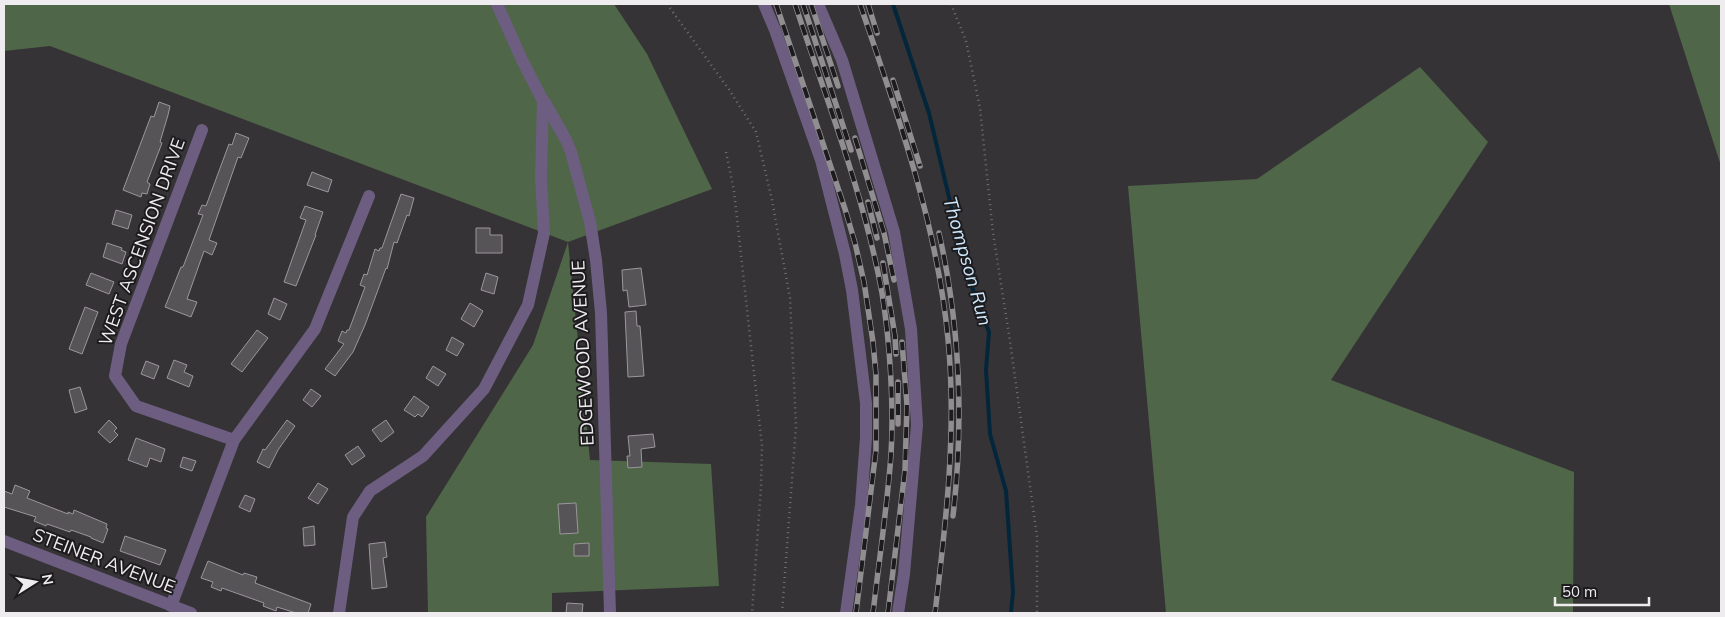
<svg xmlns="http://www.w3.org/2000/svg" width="1725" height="617" font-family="Mulish,sans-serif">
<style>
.green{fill:#4f6648}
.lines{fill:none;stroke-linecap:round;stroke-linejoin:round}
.stream{stroke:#03263a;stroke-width:4}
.building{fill:#575458;stroke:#9b979c}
.path{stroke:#727073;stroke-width:2.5;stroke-dasharray:1 4;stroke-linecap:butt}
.minor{stroke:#6d5e81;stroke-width:12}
.rail-casing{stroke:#918e92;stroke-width:5.5}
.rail{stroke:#1d1b1d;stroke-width:4;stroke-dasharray:11;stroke-linecap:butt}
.labels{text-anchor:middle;stroke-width:4;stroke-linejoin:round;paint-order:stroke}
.street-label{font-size:18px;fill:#eeecef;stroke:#1d1b1d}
.water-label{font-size:19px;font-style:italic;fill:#cce7fb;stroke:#1d1b1d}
</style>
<rect width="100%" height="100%" fill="#363337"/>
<g class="green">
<polygon points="4,4 614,4 647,54 712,189 568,242 590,460 711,464 719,586 552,593 552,613 428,613 426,517 533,345 568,242 50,46 4,51"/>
<polygon points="1669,4 1721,4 1721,166"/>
<polygon points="1420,67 1488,142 1331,380 1574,472 1573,613 1166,613 1128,186 1257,179"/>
</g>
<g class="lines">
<polyline class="stream" points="893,4 929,113 968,277 989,332 986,370 990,434 1006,491 1013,592 1011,613"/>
</g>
<g class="building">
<polygon points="159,102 170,106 168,115 160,142 162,143 147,182 150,184 147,194 142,193 141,197 123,190 151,116 154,117"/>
<polygon points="236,133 249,138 241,158 238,157 209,240 217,243 212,255 204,251 187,299 197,302 191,317 165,307 181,267 183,267 203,215 198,214 202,205 206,206 229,144 232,145"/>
<polygon points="312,172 332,180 328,192 307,185"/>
<polygon points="401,194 414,198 409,216 407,215 397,243 394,242 387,269 386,268 365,325 353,352 335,376 325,369 344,344 338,341 342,331 346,333 347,330 349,330 365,287 360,285 364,274 367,275 375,249 379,251 380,248 382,248"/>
<polygon points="305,206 323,212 315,235 316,235 296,286 284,282 306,220 300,218"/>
<polygon points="116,210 132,215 128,229 112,224"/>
<polygon points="476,228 490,228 490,235 502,235 502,253 476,253"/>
<polygon points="107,243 122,248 121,250 126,252 122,264 103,257"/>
<polygon points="641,268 646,305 629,307 627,290 623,291 622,270"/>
<polygon points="91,273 114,282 109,294 86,285"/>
<polygon points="486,273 498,277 494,294 481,290"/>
<polygon points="274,298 287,304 280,320 268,314"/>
<polygon points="470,303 483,311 474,327 461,319"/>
<polygon points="85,307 98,312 82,354 69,349"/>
<polygon points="636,311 637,326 640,326 644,376 628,377 625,312"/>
<polygon points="257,330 268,338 242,372 231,364"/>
<polygon points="452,337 464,344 457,356 446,350"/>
<polygon points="174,360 187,365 184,372 193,376 189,387 167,378"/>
<polygon points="146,361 159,366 154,379 141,374"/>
<polygon points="433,366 446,374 438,386 426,378"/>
<polygon points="80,387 87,409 75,413 69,390"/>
<polygon points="311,389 321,396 312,407 303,400"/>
<polygon points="414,396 429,407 422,417 418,414 415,417 404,410"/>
<polygon points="109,420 117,428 114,431 118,435 110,443 98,432"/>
<polygon points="287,420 295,426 278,450 269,468 257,462 263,449 265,450"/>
<polygon points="386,420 394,432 381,442 372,430"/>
<polygon points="653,434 655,447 641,449 642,467 628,468 627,456 630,456 628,436"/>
<polygon points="136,438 165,449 161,462 150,458 147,467 128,460"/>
<polygon points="358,446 365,456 352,465 345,455"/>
<polygon points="183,457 196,461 192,471 180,467"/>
<polygon points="318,483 328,489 318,504 308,498"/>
<polygon points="15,485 30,491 27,498 68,514 68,512 73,514 74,510 107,524 106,528 108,529 103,543 91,538 91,537 71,530 70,532 47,524 46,526 34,521 36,517 4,507 4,491 12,494"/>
<polygon points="245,495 255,499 250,512 239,507"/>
<polygon points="576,503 578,533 560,534 558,504"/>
<polygon points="314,526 315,545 304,546 303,528"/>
<polygon points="125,536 166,550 160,565 120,551"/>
<polygon points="385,542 387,557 383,558 387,587 372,589 369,544"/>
<polygon points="589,543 589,556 574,556 574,544"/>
<polygon points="208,561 243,575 244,573 257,577 255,583 311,604 308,613 296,613 277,607 276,611 263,606 264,603 222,588 221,591 211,587 213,582 201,578"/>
<polygon points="567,603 583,604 582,613 566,613"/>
</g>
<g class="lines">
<g class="path">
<polyline points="667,4 728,88 756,132 772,200 790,298 796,426 782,613"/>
<polyline points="951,4 966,41 980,108 993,233 1010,341 1037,537 1037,613"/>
<polyline points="726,152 734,191 762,446 761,487 752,613"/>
</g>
<g class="minor">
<polyline points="764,4 775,30 821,160 845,254 852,290 866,403 866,438 861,505 846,613"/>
<polyline points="818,4 842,60 894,232 911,329 917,425 904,574 898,613"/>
<polyline points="544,101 566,140 571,152 590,222 596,260 601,313 610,613"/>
<polyline points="202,130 121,344 115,376 136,406 234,440"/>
<polyline points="4,541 191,613"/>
<polyline points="171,606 234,440 315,329 369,196"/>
<polyline points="339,613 353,517 370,491 423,456 484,389 528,305 544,233 541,178 543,101 522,60 497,4"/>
</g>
<defs>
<g id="rail">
<polyline points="776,4 845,209 855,243 864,282 873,342 876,375 876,450 856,613"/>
<path d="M795,4c31,95 69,190 87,289 8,49 12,113 9,162 -4,53 -12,106 -18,158"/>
<polyline points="803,4 851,150"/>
<polyline points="811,4 838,86"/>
<path d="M860,4c37,109 77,219 88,335 9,92 -2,183 -13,274"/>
<polyline points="868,4 877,33"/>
<polyline points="893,80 920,166"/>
<polyline points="855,138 884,233 894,280"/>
<polyline points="868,202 877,238"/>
<path d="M939,233c21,93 25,188 14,283"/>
<polyline points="883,263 895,336 896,354"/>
<polyline points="898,382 898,424"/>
<polyline points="888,613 905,470 907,405 902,342"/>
</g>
</defs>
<use href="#rail" class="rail-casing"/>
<use href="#rail" class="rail"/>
</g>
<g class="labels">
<g class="street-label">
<text transform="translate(142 242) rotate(-70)" y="6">WEST ASCENSION DRIVE</text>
<text transform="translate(583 353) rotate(-93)" y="6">EDGEWOOD AVENUE</text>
<text transform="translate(104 561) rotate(21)" y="6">STEINER AVENUE</text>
</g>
<g class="water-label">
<text transform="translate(968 261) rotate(74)" y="7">Thompson Run</text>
</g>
</g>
<rect width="1725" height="617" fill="none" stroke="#eeecef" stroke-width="10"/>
<g transform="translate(35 582) rotate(79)" stroke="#1d1b1d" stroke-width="4" paint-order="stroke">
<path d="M0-4L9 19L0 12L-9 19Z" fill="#eeecef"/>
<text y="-8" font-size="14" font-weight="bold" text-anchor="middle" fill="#eeecef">N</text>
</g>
<path d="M1555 597v8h94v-8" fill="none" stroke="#eeecef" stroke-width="2.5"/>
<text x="1562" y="597" font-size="15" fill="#eeecef" stroke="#1d1b1d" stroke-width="4" paint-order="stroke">50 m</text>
</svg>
